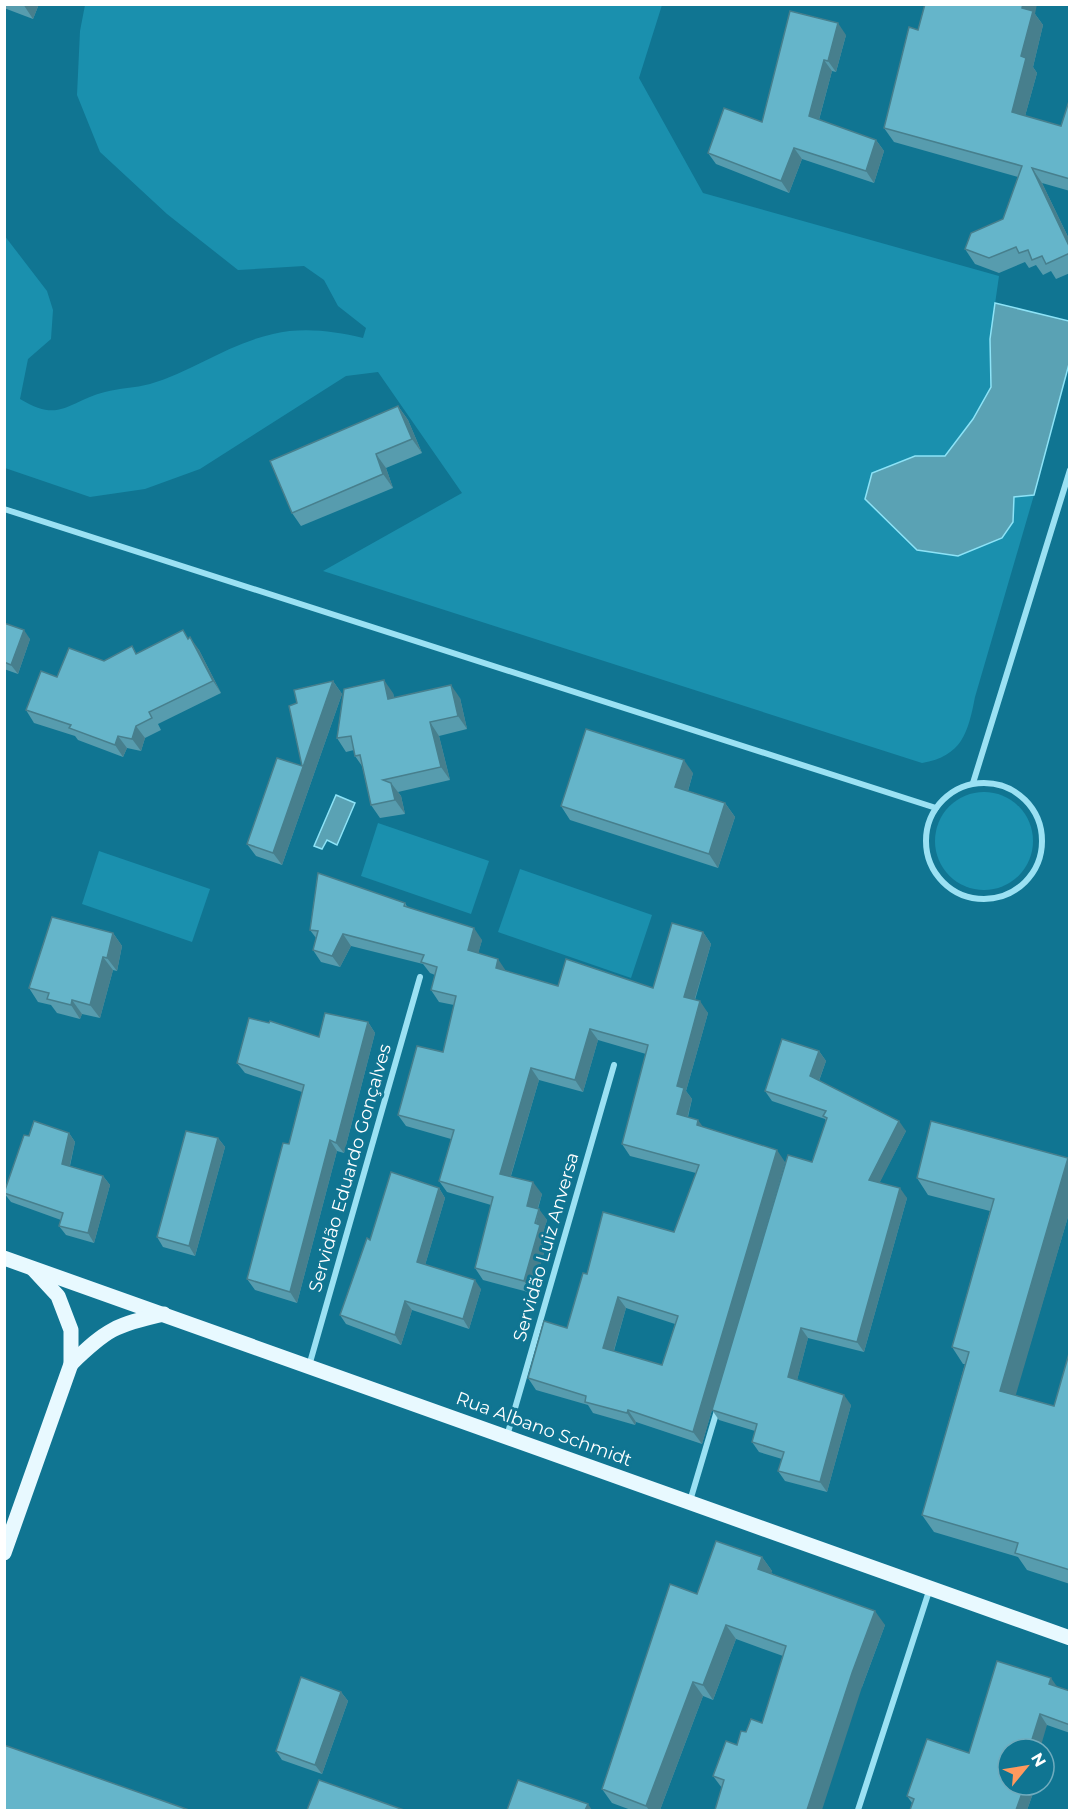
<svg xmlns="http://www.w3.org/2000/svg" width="1074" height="1815" font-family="Montserrat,sans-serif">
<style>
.green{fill:#1a90ae}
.water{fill:#5aa2b4;stroke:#8de3f7;stroke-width:1.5}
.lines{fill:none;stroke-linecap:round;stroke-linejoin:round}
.street{stroke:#9be1f3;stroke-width:6}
.primary{stroke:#e8f9ff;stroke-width:15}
.wall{fill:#579cae;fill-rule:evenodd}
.shaded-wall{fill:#477f8d}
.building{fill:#65b5ca;stroke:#477f8d;stroke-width:1.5;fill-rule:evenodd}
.labels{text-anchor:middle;stroke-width:6;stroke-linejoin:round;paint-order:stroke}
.street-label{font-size:18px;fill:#fff;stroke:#107592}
</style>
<rect width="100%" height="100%" fill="#107592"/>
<g class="green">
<path d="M85,5h577l-23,73 64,115 296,83 -9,63 1,48 -18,32 -28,37h-30l98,66 1,-25 20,-2 -59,202c-7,36 -13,59 -53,66l-599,-192 139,-78 -84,-121 -32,4 -146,93 -55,20 -55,8 -85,-29 -1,-233 43,56 6,19 -2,29 -23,20 -8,40c41,25 48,2 85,-7 14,-4 30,-4 45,-8 43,-13 78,-40 123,-50 30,-7 60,-3 90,4l3,-10 -28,-22 -14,-26 -20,-14 -66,4 -71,-56 -67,-62 -23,-57 3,-64z"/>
<circle cx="984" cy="841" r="49"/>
<polygon points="378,823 489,861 471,914 361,876"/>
<polygon points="99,851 210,889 192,942 82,904"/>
<polygon points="520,869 652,915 631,978 498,932"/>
</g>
<g class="water">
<polygon points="995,303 1069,321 1069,364 1034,495 1014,497 1013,522 1002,538 958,556 917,550 865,499 872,473 915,456 945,456 973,419 991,387 990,339"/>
<polygon points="336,795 355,803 337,845 327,840 322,849 314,846"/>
</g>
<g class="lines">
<g class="street">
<polyline points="4,509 936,808"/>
<polyline points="973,783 1070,470"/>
<circle cx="984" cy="841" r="58"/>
<polyline points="309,1366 420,977"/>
<polyline points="507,1436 614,1065"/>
<polyline points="690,1501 718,1407"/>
<polyline points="858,1810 930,1588"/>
</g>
<g class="primary">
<polyline points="4,1258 1070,1638"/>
<path d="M71,1364c36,-35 44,-39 93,-50"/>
<polyline points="4,1553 71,1364 71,1330 58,1296 33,1269"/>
</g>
</g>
<g class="wall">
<polygon points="4,4 39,4 33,19 4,8"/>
<polygon points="1035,14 1043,25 1033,67 1037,73 1025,116 1061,126 1070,98 1070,191 1042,183 1070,241 1070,273 1056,279 1051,271 1043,275 1036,265 1029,268 1025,262 999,273 975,264 965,249 1003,219 1018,177 894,142 884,128 918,30"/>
<polygon points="846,35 836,72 832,71 819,120 876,140 884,151 874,183 802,159 789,193 716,164 708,153 762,122"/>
<polygon points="398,406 408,420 422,453 386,468 393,488 301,526 292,513"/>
<polygon points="4,623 30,639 18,674 4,669"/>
<polygon points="189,638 199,650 221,693 158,724 161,730 145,738 141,751 127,748 123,757 78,740 75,736 34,723 26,710 57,677 104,661 137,653"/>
<polygon points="333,681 342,694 282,865 256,856 247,844 302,766 297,703"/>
<polygon points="393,693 394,698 460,698 467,729 439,736 450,780 398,792 401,796 405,814 380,818 371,805 362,766 355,756 354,750 346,752 337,738"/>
<polygon points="693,773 688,791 725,803 735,817 718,868 570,820 561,806"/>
<path d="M405,903l3,5 74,32 -4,13 28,18 52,15 95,2 50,-56 8,12 -16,56 13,13 -22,78 6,8 -4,18 15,10 82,35 -83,282 -66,-22 -1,3 -42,-12 -5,-8 -52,-15 -8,-12 39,-50 20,-54 87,-42 22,-59 -66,-17 -8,-12 24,-90 -48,-14 -15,52 -44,-12 -28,96 31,18 -4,15 9,11 -3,10 5,6 -17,57 -49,-13 -8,-12 16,-63 -44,-13 -8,-11 12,-42 -45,-13 -8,-11 45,-63 11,-47 -15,-3 -8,-12 4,-15 -5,-2 -7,-9 -72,-18 -11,21 -19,-5 -8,-12 3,-12 -6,-8zM626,1308l49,16 -13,41 -48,-14z"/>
<polygon points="113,933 122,946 117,971 113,970 100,1018 82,1014 80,1019 57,1013 51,1005 38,1002 29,988"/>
<polygon points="368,1022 375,1033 344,1153 337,1151 297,1303 255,1290 247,1279 289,1144 302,1092 245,1073 237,1063"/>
<polygon points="819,1051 826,1061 819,1081 906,1131 879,1183 907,1198 864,1352 808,1338 797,1380 851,1405 827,1492 785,1481 778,1471 782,1459 759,1452 752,1442 755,1431 719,1420 712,1410 812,1162 826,1121 825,1119 772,1101 765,1091"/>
<polygon points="69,1133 75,1142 70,1166 103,1176 110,1185 94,1243 66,1235 59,1226 61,1220 11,1202 4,1193 29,1136"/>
<polygon points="218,1138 225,1147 195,1256 163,1247 157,1237"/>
<polygon points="1070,1161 1070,1210 1015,1395 1054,1406 1070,1350 1070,1584 1027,1570 1018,1557 934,1532 922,1515 965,1364 963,1364 952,1347 990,1211 928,1195 917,1178"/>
<polygon points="439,1188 445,1198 425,1265 481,1289 469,1329 412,1310 401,1345 346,1324 340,1315 370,1240"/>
<polygon points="762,1557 772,1571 771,1573 885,1625 862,1687 722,1788 713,1776 746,1732 762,1723 783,1656 736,1639 713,1700 703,1696 660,1810 631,1810 612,1803 602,1789 697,1594"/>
<polygon points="1057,1687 1070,1691 1070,1733 1047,1725 1008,1749 1036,1785 1027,1810 910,1810 912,1803 907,1796 969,1753"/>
<polygon points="341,1692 348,1701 322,1774 282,1760 276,1751"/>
</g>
<g class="shaded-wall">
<polygon points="23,4 39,4 33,19"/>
<polygon points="1023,4 1037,4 1035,14 1043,25 1033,67 1037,73 1022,127 1012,112"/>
<polygon points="838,23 846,35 836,72 828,61"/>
<polygon points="824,60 832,71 817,127 809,116"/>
<polygon points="876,140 884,151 874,183 866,171"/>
<polygon points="794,148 802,159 789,193 781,181"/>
<polygon points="1032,168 1042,183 1070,241 1070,248"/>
<polygon points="398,406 408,420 422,453 412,439"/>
<polygon points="376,454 386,468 393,488 383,474"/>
<polygon points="24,630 30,639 18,674 11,665"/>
<polygon points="190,637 199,650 221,693 213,681"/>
<polygon points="384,680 393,693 397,712 388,699"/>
<polygon points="333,681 342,694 282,865 273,853"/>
<polygon points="451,685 460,698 467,729 458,716"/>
<polygon points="430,722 439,736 450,780 441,767"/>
<polygon points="136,726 145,738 141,751 132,739"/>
<polygon points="118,736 127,748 123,757 115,745"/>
<polygon points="684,760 693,773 685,801 675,787"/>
<polygon points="391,783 401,796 405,814 395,800"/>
<polygon points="725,803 735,817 718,868 709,854"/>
<polygon points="474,928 482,940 476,962 468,950"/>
<polygon points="703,932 711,944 692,1008 684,997"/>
<polygon points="113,933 122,946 117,971 107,958"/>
<polygon points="343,934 351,946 340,967 332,956"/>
<polygon points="103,957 113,970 100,1018 90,1005"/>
<polygon points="498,959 506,971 496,968"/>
<polygon points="72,1000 82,1014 80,1019 71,1005"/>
<polygon points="700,1001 708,1013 686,1091 692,1099 685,1126 677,1114 677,1086"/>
<polygon points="368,1022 375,1033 344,1153 336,1143"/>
<polygon points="590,1029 598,1040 583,1092 575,1080"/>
<polygon points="819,1051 826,1061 817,1086 810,1076"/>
<polygon points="531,1068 539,1080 508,1185 500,1174"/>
<polygon points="698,1120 706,1131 697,1125"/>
<polygon points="899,1121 906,1131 876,1190 869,1180"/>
<polygon points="69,1133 75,1142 68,1173 62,1164"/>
<polygon points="218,1138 225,1147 195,1256 189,1246"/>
<polygon points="330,1140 337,1151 297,1303 290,1292"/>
<polygon points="777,1150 785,1162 702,1444 693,1432"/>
<polygon points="1068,1158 1070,1161 1070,1210 1012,1408 1000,1391"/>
<polygon points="103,1176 110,1185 94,1243 88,1233"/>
<polygon points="533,1182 542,1194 535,1217 527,1206"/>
<polygon points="439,1188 445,1198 423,1272 417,1262"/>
<polygon points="900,1188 907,1198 864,1352 857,1342"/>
<polygon points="539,1209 547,1220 544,1230 549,1236 532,1293 524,1281"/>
<polygon points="475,1280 481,1289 469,1329 463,1319"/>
<polygon points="618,1297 626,1308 611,1360 603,1348"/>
<polygon points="405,1301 412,1310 401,1345 395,1335"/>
<polygon points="801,1328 808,1338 795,1388 788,1377"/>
<polygon points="844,1395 851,1405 827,1492 820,1482"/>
<polygon points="628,1410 636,1422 635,1425 627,1413"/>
<polygon points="762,1557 772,1571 768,1583 758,1569"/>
<polygon points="875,1611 885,1625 862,1687 822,1810 807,1810 852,1673"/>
<polygon points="726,1625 736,1639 713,1700 703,1685"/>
<polygon points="1051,1678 1058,1688 1049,1684"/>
<polygon points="693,1682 703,1696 660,1810 649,1810 646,1806"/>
<polygon points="341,1692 348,1701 322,1774 315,1765"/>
<polygon points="1040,1714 1047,1725 1040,1749 1029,1749"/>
<polygon points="1025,1785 1036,1785 1027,1810 1016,1810"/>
<polygon points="588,1804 592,1810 585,1810"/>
</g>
<g class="building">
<polygon points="925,4 1023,4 1022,8 1033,11 1021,56 1026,58 1012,112 1061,126 1070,98 1070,179 1032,168 1070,248 1070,253 1046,264 1042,256 1032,260 1028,250 1019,253 1016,247 989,258 965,249 971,233 1003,219 1022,166 884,128 909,27 918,30"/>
<polygon points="790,11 838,23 828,61 824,60 809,116 876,140 866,171 794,148 781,181 708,153 724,108 762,122"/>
<polygon points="398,406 412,439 376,454 383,474 292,513 270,461"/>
<polygon points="4,623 24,630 11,665 4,662"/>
<polygon points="183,630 188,639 190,637 213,681 149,712 152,718 136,726 132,739 118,736 115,745 69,728 71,725 26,710 41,671 57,677 69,648 104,661 132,646 136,654"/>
<polygon points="384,680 388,699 451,685 458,716 430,722 441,767 383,780 391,783 395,800 371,805 360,755 355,756 351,736 337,738 344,689"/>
<polygon points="333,681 273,853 247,844 277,758 302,766 289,706 297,703 294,690"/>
<polygon points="586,729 684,760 675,787 725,803 709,854 561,806"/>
<path d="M318,873l87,30 -1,3 70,22 -6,22 30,9 -2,9 62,18 8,-27 87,29 19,-65 31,9 -19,65 16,4 -23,85 7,2 -7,26 21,6 -1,5 80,25 -84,282 -65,-22 -1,3 -42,-11 1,-6 -58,-18 16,-57 23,7 16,-55 4,1 16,-62 71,20 25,-67 -77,-21 26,-99 -58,-16 -15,51 -44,-12 -31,106 33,8 -6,24 12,3 -4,14 5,2 -16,56 -49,-13 18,-71 -54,-16 15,-51 -56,-15 19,-69 26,6 13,-56 -25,-6 6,-23 -16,-5 3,-7 -81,-21 -11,22 -19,-6 5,-19 -8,-1zM618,1297l60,19 -16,49 -59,-17z"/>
<polygon points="52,917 113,933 107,958 103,957 90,1005 72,1000 71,1005 47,999 49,993 29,988"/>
<polygon points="325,1013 368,1022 336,1143 330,1140 290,1292 247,1279 283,1143 289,1144 304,1085 237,1063 249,1018 269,1023 270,1021 319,1037"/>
<polygon points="782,1039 819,1051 810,1076 899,1121 869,1180 900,1188 857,1342 801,1328 788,1377 844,1395 820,1482 778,1471 784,1452 752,1442 757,1424 712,1410 788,1155 812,1162 827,1118 823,1116 826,1111 765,1091"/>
<polygon points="34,1121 69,1133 62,1164 103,1176 88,1233 59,1226 63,1213 4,1193 24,1135 29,1136"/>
<polygon points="931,1121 1068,1158 1000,1391 1054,1406 1070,1350 1070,1570 1015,1553 1018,1543 922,1515 969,1352 952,1347 994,1199 917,1178"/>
<polygon points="186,1131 218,1138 189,1246 157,1237"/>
<polygon points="391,1172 439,1188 417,1262 475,1280 463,1319 405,1301 395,1335 340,1315 367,1238 370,1240"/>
<polygon points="716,1541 762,1557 758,1569 875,1611 852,1673 807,1810 715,1810 724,1780 713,1776 726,1741 737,1745 741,1731 746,1732 751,1719 762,1723 786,1646 726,1625 703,1685 693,1682 646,1806 602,1789 670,1584 697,1594"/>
<polygon points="997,1661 1051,1678 1049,1684 1070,1691 1070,1725 1040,1714 1029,1749 1008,1749 1008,1785 1025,1785 1016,1810 910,1810 914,1799 907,1796 927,1739 969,1753"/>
<polygon points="301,1677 341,1692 315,1765 276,1751"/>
<polygon points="4,1745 189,1810 4,1810"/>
<polygon points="319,1780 404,1810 307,1810"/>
<polygon points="518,1780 588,1804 585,1810 507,1810"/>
</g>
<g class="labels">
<g class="street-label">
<text transform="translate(350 1168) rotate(-74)" y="6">Servidão Eduardo Gonçalves</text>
<text transform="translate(546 1247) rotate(-74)" y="6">Servidão Luiz Anversa</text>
<text transform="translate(544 1429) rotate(20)" y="6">Rua Albano Schmidt</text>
</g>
</g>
<rect width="1074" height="1815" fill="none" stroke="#ffffff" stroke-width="12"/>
<g transform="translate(1026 1767) rotate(60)"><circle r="28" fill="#107592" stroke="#70acbe" stroke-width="1.5"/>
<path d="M0-4.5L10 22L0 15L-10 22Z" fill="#ff995e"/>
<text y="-9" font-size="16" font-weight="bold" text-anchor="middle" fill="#ffffff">N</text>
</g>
</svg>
